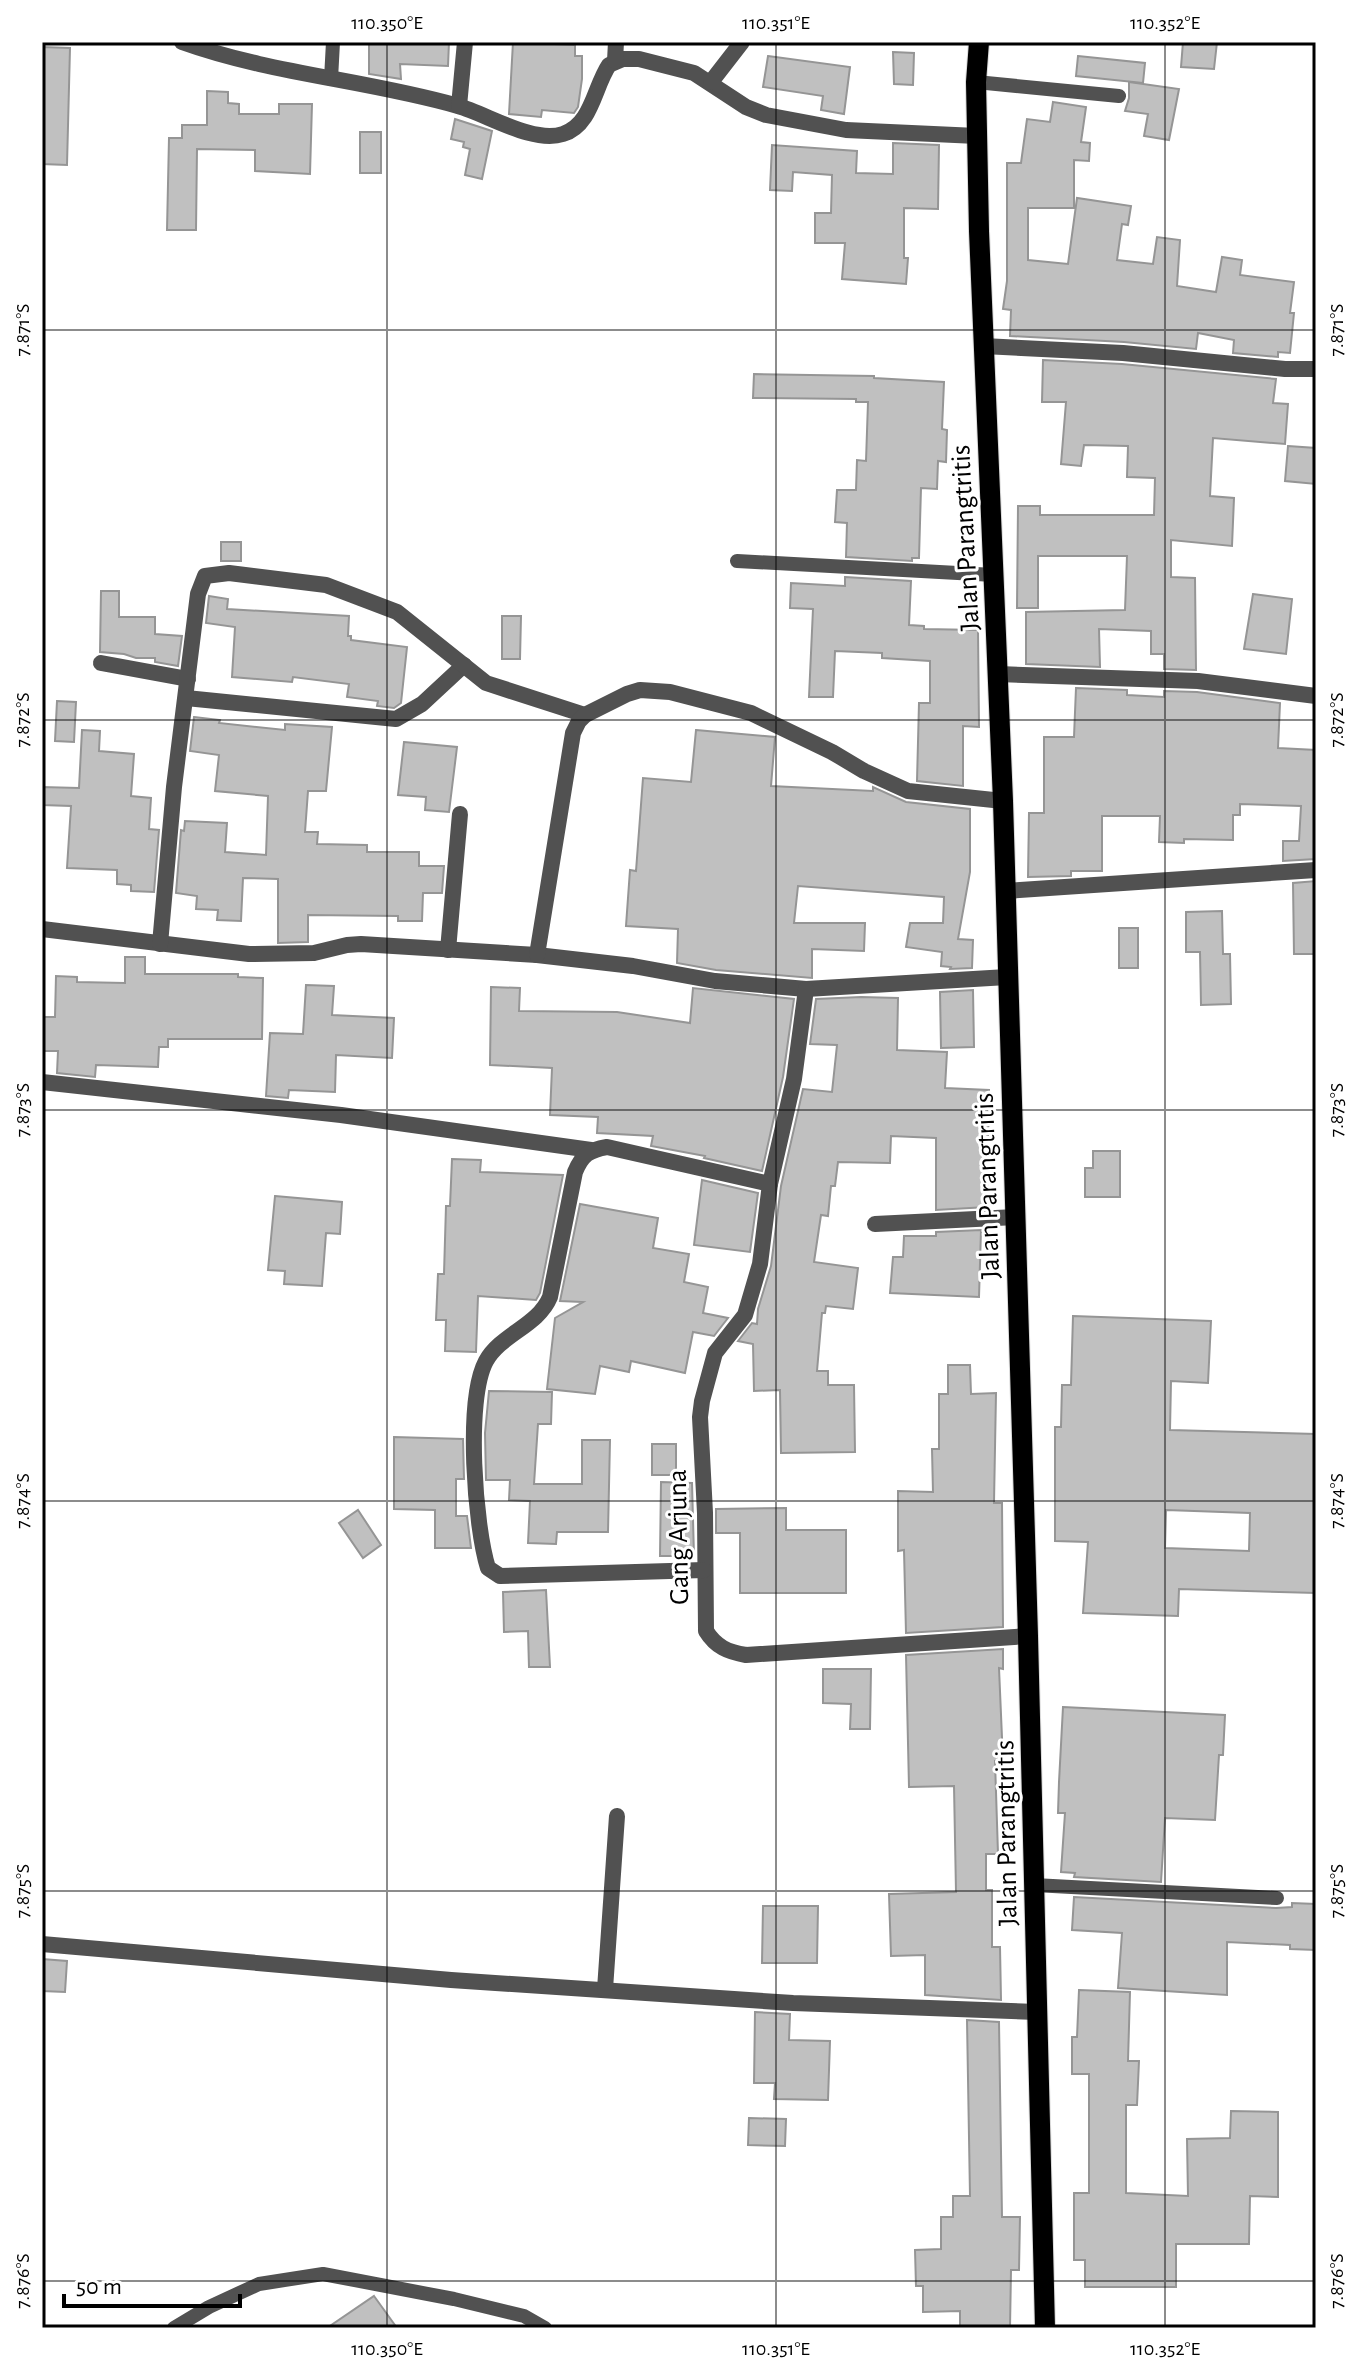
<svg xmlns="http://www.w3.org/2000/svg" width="1358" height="2370" font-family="'Alegreya Sans',sans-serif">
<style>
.building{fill:#c0c0c0;stroke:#959595;stroke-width:2;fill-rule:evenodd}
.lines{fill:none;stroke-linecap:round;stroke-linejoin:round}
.primary-casing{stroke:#dbdbdb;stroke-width:22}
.service{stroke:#515151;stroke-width:14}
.minor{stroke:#515151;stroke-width:16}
.primary{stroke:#000;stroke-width:20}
.ticks{fill:none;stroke:#000;stroke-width:2;stroke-opacity:0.45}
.labels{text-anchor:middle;stroke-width:6;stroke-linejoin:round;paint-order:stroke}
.street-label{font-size:28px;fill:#000;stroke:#fff}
.neatline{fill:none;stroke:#000;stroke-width:3}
.ticks-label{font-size:20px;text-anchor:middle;fill:#000}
</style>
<rect width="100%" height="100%" fill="#fff"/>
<g class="building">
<polygon points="369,42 449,42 448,66 400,64 401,79 369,74"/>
<polygon points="513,42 575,45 575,56 582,56 582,79 578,107 574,113 542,110 541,117 509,114"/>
<polygon points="1183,42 1217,42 1214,69 1181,67"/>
<polygon points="42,47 70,48 67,165 42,164"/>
<polygon points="893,52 914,53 913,85 894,84"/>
<polygon points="768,56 850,67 844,114 821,110 823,96 763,87"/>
<polygon points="1078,56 1145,63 1143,83 1076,76"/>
<polygon points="1129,82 1179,89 1169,140 1144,136 1148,114 1125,111 1129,98"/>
<polygon points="207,91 228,92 228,103 239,104 239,114 279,114 279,104 312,104 310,174 255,171 255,150 197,149 196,230 167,230 169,138 182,138 182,125 207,125"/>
<polygon points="1053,102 1086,107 1081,142 1090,143 1089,161 1074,160 1074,208 1028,208 1028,260 1068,264 1077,198 1131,206 1128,225 1122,224 1117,260 1153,264 1157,237 1180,240 1177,286 1216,292 1222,257 1242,260 1240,275 1294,282 1290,313 1294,313 1290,353 1278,352 1278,357 1233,353 1234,340 1198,333 1196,349 1124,342 1010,336 1011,310 1003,309 1007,281 1007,163 1021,163 1027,119 1050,122"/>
<polygon points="455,119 492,131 482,179 465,175 470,149 463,147 464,142 451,139"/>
<rect x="360" y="132" width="21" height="41"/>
<polygon points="893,143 939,145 938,209 904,208 904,258 908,258 906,284 842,279 845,243 815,243 815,213 831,213 832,175 793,172 792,191 770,190 772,145 857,151 856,173 893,174"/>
<polygon points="1043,360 1122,364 1276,379 1273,403 1288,404 1285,444 1213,438 1210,496 1234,498 1232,546 1171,540 1171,577 1195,578 1196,670 1164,669 1164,654 1151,654 1151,631 1099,629 1100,667 1026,664 1026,612 1125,610 1127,556 1038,556 1038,608 1017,608 1018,506 1040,506 1040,515 1154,515 1155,478 1127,477 1128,446 1084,445 1081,466 1061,464 1066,402 1042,402"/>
<polygon points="754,374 874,376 874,378 944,382 942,429 947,430 946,462 938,461 937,489 921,488 919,558 912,558 912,561 846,557 847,523 835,522 837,490 856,490 857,460 866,461 868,402 856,402 856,399 753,398"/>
<polygon points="1288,446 1316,448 1316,484 1285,481"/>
<rect x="221" y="542" width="20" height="19"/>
<polygon points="845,577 911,581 909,625 924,626 924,629 978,630 979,727 963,726 963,786 917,781 919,703 930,703 930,661 882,658 882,653 835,651 833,697 809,697 813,609 790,608 791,583 845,586"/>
<polygon points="101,591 119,591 119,617 155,617 155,634 182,636 178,666 155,662 155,658 136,658 124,654 100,652"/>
<polygon points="1253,594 1292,599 1286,654 1244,649"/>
<polygon points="209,596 228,599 227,609 349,616 348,636 351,636 351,640 407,647 401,703 394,708 377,706 378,701 347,697 349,684 293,677 292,682 232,677 235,627 206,623"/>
<polygon points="502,616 521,616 520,659 502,659"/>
<polygon points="1076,688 1127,690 1127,695 1164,697 1164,691 1197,692 1280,703 1278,748 1316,750 1316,859 1283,861 1283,841 1299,841 1301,806 1240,804 1240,815 1233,815 1233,840 1184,839 1184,843 1159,842 1160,816 1102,816 1102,871 1071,871 1071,876 1028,877 1029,813 1044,813 1044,737 1074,737"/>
<polygon points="57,701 76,702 74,742 55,741"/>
<polygon points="194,717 220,720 219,723 285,730 285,724 332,727 326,791 308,791 305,832 318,832 317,844 367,845 367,852 419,852 419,866 444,866 442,893 423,893 422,921 398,921 398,916 308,915 308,942 278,943 278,879 243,878 241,921 217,920 218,910 196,909 197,896 176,893 181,830 184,831 185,821 227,823 225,852 266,855 268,796 215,791 219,755 190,751"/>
<polygon points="82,730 100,731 99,751 134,754 131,796 151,798 149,829 159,830 154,892 131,891 131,885 117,884 117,870 67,868 71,806 42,805 42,787 79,788"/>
<polygon points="696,730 775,737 771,786 873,791 873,787 906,802 970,809 970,872 958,939 973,940 972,968 950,969 951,967 941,966 942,952 906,947 910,923 943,923 944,897 798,886 794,923 865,923 864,951 812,949 812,978 716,970 677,963 678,929 626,926 630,870 636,871 643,778 691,782"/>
<polygon points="404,742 457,747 449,812 425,810 426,797 398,795"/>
<polygon points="1316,881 1316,954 1294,954 1293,883"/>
<polygon points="1222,911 1223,954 1230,954 1231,1004 1201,1005 1200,952 1186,952 1186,912"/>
<rect x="1119" y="928" width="19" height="40"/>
<polygon points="125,957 145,957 145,974 238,974 238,977 263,978 262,1039 168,1039 168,1047 159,1047 158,1067 96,1065 95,1077 57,1073 58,1051 42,1051 42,1017 55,1017 56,976 77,977 77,982 125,983"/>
<polygon points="306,985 334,986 332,1015 394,1018 392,1058 336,1055 335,1092 289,1090 288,1098 266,1096 270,1033 303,1034"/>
<polygon points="491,987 520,988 519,1011 617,1012 690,1023 693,988 794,999 783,1077 762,1171 704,1158 705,1156 651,1146 653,1136 597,1133 598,1117 550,1115 552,1068 490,1065"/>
<polygon points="973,990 974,1047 941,1048 940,992"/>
<polygon points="861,997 898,998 897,1050 947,1052 945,1088 989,1090 987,1207 936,1210 936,1138 891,1136 890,1163 838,1162 835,1186 831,1186 828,1216 821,1215 814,1262 858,1268 853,1309 826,1306 825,1313 822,1313 817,1371 828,1371 828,1385 854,1385 855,1452 781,1453 780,1390 754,1391 753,1344 738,1341 752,1323 757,1324 758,1309 771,1266 781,1186 803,1089 832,1092 837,1045 810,1044 816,999"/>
<polygon points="1093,1151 1120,1151 1120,1197 1085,1197 1085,1168 1093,1168"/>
<polygon points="452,1159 481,1160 480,1172 563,1175 540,1293 536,1300 478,1296 476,1352 445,1351 446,1320 436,1320 438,1274 444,1274 446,1206 450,1206"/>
<polygon points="702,1180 758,1193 750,1252 694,1245"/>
<polygon points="275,1196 342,1202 340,1234 326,1233 322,1286 284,1284 285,1271 268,1270"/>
<polygon points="580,1204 658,1218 653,1248 689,1254 684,1282 708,1287 703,1313 728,1318 714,1336 693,1332 685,1373 631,1361 629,1372 600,1366 595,1394 547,1389 555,1318 583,1302 560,1301"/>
<polygon points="981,1230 979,1297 890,1293 893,1257 903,1257 904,1236 936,1236 936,1232"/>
<path d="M1073,1316l138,5 -3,62 -37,-2 -1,49 146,4v159l-137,-4 -1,27 -95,-3 5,-71 -33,-1v-114h6l1,-42h9zM1166,1510l84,3 -1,38 -84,-3z"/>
<polygon points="948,1365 970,1365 971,1394 996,1393 994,1503 1002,1503 1003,1627 906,1633 904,1550 898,1551 898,1491 933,1492 932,1449 939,1449 939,1394 948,1394"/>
<polygon points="489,1391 552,1392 551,1424 538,1424 534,1484 582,1484 582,1440 610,1440 608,1532 557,1532 556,1544 528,1543 530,1501 509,1500 510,1480 486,1480 485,1433"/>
<polygon points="394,1437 463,1439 464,1479 456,1479 456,1516 467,1516 471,1548 435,1548 435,1510 394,1509"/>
<rect x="652" y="1444" width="24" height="31"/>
<polygon points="661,1482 692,1483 694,1556 660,1556"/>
<polygon points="786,1508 786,1530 846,1530 846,1593 740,1593 740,1533 716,1533 716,1509"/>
<polygon points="358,1510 381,1545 363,1558 339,1523"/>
<polygon points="546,1590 550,1667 529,1667 528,1631 504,1632 503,1592"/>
<polygon points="1003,1649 1003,1669 999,1668 1003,1761 995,1761 998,1854 986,1854 986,1890 992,1890 992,1947 1000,1947 1001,2000 925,1995 925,1955 891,1956 889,1894 956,1892 954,1786 909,1787 906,1655"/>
<polygon points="823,1669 871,1669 870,1729 850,1729 851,1704 823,1703"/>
<polygon points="1063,1707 1225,1715 1223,1755 1219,1755 1215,1820 1165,1818 1161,1882 1074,1877 1075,1873 1061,1872 1065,1813 1058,1813 1059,1782"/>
<polygon points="1074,1897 1276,1908 1292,1907 1292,1903 1316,1904 1316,1950 1290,1949 1290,1945 1227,1942 1227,1995 1118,1988 1122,1933 1072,1930"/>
<polygon points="763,1906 818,1906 817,1963 762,1963"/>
<polygon points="42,1959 67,1961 65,1992 42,1991"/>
<polygon points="1079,1990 1130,1992 1128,2061 1139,2061 1137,2105 1126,2105 1126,2193 1188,2196 1187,2139 1230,2138 1231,2111 1278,2112 1278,2197 1250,2196 1249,2244 1176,2244 1176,2287 1085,2287 1085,2260 1074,2260 1074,2193 1089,2193 1089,2074 1072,2074 1072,2037 1077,2037"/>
<polygon points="755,2012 790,2014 789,2040 830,2041 828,2100 774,2099 775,2083 754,2083"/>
<polygon points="967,2020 999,2022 1002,2217 1020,2217 1019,2270 1011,2270 1010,2328 960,2328 960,2311 923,2312 923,2286 916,2286 915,2250 941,2249 941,2217 953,2217 953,2196 970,2196"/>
<polygon points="749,2118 786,2119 785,2146 748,2145"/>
<polygon points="374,2296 397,2328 327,2328"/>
</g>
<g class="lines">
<defs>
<polyline id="primary" points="979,42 976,82 979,231 1003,801 1028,1636 1045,2328"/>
</defs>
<use href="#primary" class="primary-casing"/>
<g class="service">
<polyline points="331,79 333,42"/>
<polyline points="976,82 1119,96"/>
<polyline points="737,561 994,575"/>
<polyline points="1034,1885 1277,1898"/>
<polyline points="174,2328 209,2307 259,2284 323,2274 454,2299 524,2316 545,2328"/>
</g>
<g class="minor">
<path d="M182,42c89,32 185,38 276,64 29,8 75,38 105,28 29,-9 31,-47 46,-69l14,-6h16l55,14 52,34 20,8 80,15 131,6"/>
<polyline points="615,61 616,42"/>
<polyline points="711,82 742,42"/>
<polyline points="459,106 465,42"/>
<polyline points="983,346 1123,353 1285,369 1316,369"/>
<polyline points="101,663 188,679"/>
<polyline points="998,674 1198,681 1316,696"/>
<polyline points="186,698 396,719 422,704 464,665"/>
<polyline points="1005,891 1316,870"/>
<polyline points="42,929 249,954 314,953 347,945 361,944 537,955 633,966 715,981 806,989 1007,977"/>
<polyline points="160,944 174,787 198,594 205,576 229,573 326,585 397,612 486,683 585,715"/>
<polyline points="448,950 460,814"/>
<polyline points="537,955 573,733 579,721 585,715 627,694 640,690 670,692 751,713 832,752 864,771 908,791 1003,801"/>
<path d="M806,989l-12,90 -24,105 -10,80 -15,51 -30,38 -13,48 -2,16 5,96 1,118c10,16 22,21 40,24l282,-19"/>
<polyline points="42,1082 341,1115 591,1150"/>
<polyline points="875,1224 1016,1217"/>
<path d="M704,1570l-204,6 -12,-8c-13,-41 -23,-168 -2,-207 15,-27 52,-35 64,-64l25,-125c7,-17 14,-22 32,-25l163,37"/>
<polyline points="42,1944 451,1980 793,2003 1037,2012"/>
<polyline points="605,1989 617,1816"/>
</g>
<use href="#primary" class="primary"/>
</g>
<path class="ticks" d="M387,42v2286M776,42v2286M1165,42v2286M42,330h1274M42,720h1274M42,1110h1274M42,1501h1274M42,1891h1274M42,2281h1274"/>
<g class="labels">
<g class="street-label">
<text transform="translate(964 538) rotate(-93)" y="10">Jalan Parangtritis</text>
<text transform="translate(986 1186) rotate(-92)" y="10">Jalan Parangtritis</text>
<text transform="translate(677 1537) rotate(-91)" y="10">Gang Arjuna</text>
<text transform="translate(1005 1833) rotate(-91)" y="10">Jalan Parangtritis</text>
</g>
</g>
<rect width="1358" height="2370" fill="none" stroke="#ffffff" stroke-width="88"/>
<path d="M64 2294v12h176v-12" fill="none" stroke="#000000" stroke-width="4"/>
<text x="76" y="2294" font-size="24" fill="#000000" stroke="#ffffff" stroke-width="6" paint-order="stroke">50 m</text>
<rect x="44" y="44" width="1270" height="2282" class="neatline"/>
<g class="ticks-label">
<text x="387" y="29">110.350°E</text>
<text x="776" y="29">110.351°E</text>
<text x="1165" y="29">110.352°E</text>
<text transform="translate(22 330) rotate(-90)" y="7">7.871°S</text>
<text transform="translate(1336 330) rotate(-90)" y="7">7.871°S</text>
<text transform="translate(22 720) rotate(-90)" y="7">7.872°S</text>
<text transform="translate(1336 720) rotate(-90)" y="7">7.872°S</text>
<text transform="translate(22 1110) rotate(-90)" y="7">7.873°S</text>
<text transform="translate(1336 1110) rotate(-90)" y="7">7.873°S</text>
<text transform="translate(22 1501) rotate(-90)" y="7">7.874°S</text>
<text transform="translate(1336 1501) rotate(-90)" y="7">7.874°S</text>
<text transform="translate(22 1891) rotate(-90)" y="7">7.875°S</text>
<text transform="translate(1336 1891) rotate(-90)" y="7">7.875°S</text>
<text transform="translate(22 2281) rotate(-90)" y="7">7.876°S</text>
<text transform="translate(1336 2281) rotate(-90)" y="7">7.876°S</text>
<text x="387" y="2355">110.350°E</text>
<text x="776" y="2355">110.351°E</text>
<text x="1165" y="2355">110.352°E</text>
</g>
</svg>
